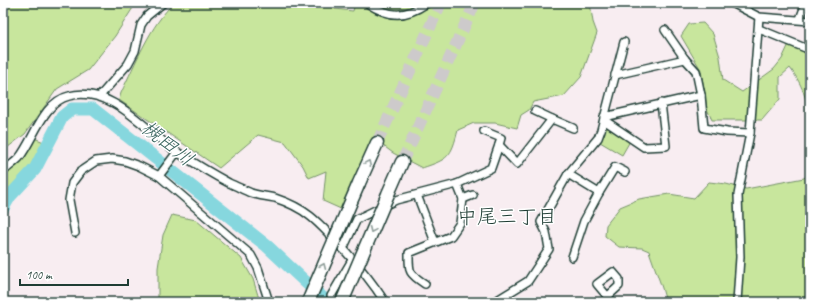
<svg xmlns="http://www.w3.org/2000/svg" width="813" height="305" font-family="Caveat,'Klee One',sans-serif">
<style>
.green{fill:#c8e69d;stroke:#749268}
.lines{fill:none;stroke-linecap:round;stroke-linejoin:round}
.river{stroke:#86d7de;stroke-width:13}
.highway-tunnel{stroke:#cdcacb;stroke-width:12;stroke-dasharray:12 6;stroke-linecap:butt}
.street-casing{stroke:#1f3d34;stroke-width:10}
.highway-casing{stroke:#1f3d34;stroke-width:15}
.street{stroke:#fff;stroke-width:7}
.highway{stroke:#fff;stroke-width:12}
.highway-bridge-casing{stroke:#1f3d34;stroke-width:15;stroke-linecap:butt}
.highway-bridge{stroke:#fff;stroke-width:12}
.oneway{stroke:#8f9e9a}
.labels{text-anchor:middle;stroke-width:3;stroke-linejoin:round;paint-order:stroke}
.water-label{font-size:20px;font-style:italic;fill:#39645e;stroke:#fff}
.neighbourhood-label{font-size:20px;fill:#1f3d34;stroke:#fff}
</style>
<rect width="100%" height="100%" fill="#f8edf1"/>
<filter id="ink" filterUnits="userSpaceOnUse"><feTurbulence type="fractalNoise" baseFrequency=".025" numOctaves="2"/><feDisplacementMap in="SourceGraphic" scale="8" xChannelSelector="R" yChannelSelector="G"/><feConvolveMatrix kernelMatrix="1 2 1 2 8 2 1 2 1" color-interpolation-filters="sRGB"/></filter>
<g filter="url(#ink)">
<g class="green">
<polygon points="3,3 136,3 115,36 88,70 57,89 25,134 3,151"/>
<path d="M174,3h159l2,6 18,2 2,-8h235l3,19 4,11 -16,44 -17,19 -31,6 -4,8 -8,5 -4,13 -22,-5h-21l-16,7c-7,27 -9,29 -36,38l-29,-15 -19,-14 -31,71 -20,-9 3,-30 -17,7 -6,-12 -18,-24 -27,-7 -39,33 -100,-68 2,-7c14,-29 30,-69 53,-90z"/>
<path d="M703,23l10,11 7,23 3,23 19,12 32,-23 8,-10 7,-15 21,10v71c-6,-7 -2,-19 -5,-28 -3,-11 -9,-21 -15,-29l-10,9v22l-18,21h-50l-5,-11 -6,-39 -20,-34 8,-12z"/>
<polygon points="606,128 608,128 630,141 622,155 600,142"/>
<path d="M34,138l10,4c-6,19 -18,30 -30,44 -4,5 -8,11 -11,16v-26l16,-14z"/>
<polygon points="810,172 810,302 666,302 662,288 649,251 642,248 619,247 605,236 606,225 620,207 639,199 669,194 694,198 709,182 726,184 746,189 804,178"/>
<polygon points="172,215 196,220 241,258 253,279 260,302 158,302 158,268 163,235"/>
</g>
<g class="lines">
<polyline class="river" points="3,208 10,196 35,169 62,117 72,109 93,109 267,246 327,302"/>
<g class="highway-tunnel">
<polyline points="377,143 441,3"/>
<polyline points="402,162 475,3"/>
</g>
<defs>
<g id="street">
<path d="M367,3c23,15 38,15 60,0"/>
<polyline points="732,3 759,17 810,21"/>
<polyline points="800,19 806,3"/>
<polyline points="759,29 810,50"/>
<polyline points="665,30 685,59 696,71 701,95 704,128 727,132 750,133"/>
<polyline points="615,75 685,59"/>
<polyline points="99,97 128,64 135,51 141,25 147,16 163,3"/>
<polyline points="535,111 552,119"/>
<polyline points="604,117 701,95"/>
<polyline points="604,120 644,147 666,146 661,103"/>
<polyline points="484,131 501,138 499,145"/>
<path d="M3,172c5,-5 11,-9 16,-14 15,-19 24,-56 50,-62 43,-11 77,35 108,56 17,11 35,22 52,31 7,3 15,7 22,10 8,3 16,3 24,5 12,4 25,10 35,18 9,7 17,16 26,25 18,19 35,39 49,61"/>
<polyline points="568,174 599,193 584,221 572,257"/>
<polyline points="159,176 177,152"/>
<polyline points="599,193 615,167 625,172"/>
<polyline points="417,195 435,242"/>
<polyline points="463,199 473,195"/>
<polyline points="75,233 69,200 72,183 81,171 96,161 112,159 125,161 139,166 159,176 251,255 258,268 269,302"/>
<polyline points="343,249 357,219 396,200 457,184 491,168 499,145 517,164 552,119 573,128"/>
<path d="M425,284c-17,-11 -16,-12 -16,-31l42,-17 9,-13 3,-24 -6,-15"/>
<polyline points="607,297 619,286 619,279 613,272 597,284 612,302"/>
<polyline points="336,302 331,296 352,260"/>
<polyline points="494,302 528,281 549,249 546,232 541,222 568,174 598,138 601,130 624,42"/>
<polyline points="737,302 740,257 738,195 750,133 759,17"/>
</g>
<g id="highway">
<polyline points="359,183 377,143"/>
<polyline points="388,194 402,162"/>
</g>
</defs>
<use href="#street" class="street-casing"/>
<use href="#highway" class="highway-casing"/>
<use href="#street" class="street"/>
<use href="#highway" class="highway"/>
<defs>
<g id="highway-bridge">
<polyline points="308,302 359,183"/>
<polyline points="342,302 388,194"/>
</g>
</defs>
<use href="#highway-bridge" class="highway-bridge-casing"/>
<use href="#highway-bridge" class="highway-bridge"/>
</g>
<defs><path id="oneway-chevron" d="M-2-3.5L2.5 0L-2 3.5" fill="none" stroke-width="1.6" stroke-linecap="round" stroke-linejoin="round"/></defs>
<g class="oneway">
<use href="#oneway-chevron" transform="translate(368 163) rotate(-66)"/>
<use href="#oneway-chevron" transform="translate(372 230) rotate(114)"/>
<use href="#oneway-chevron" transform="translate(323 266) rotate(-67)"/>
</g>
</g>
<g class="labels">
<g class="water-label">
<text transform="translate(168 143) rotate(38)" y="7">槻田川</text>
</g>
<g class="neighbourhood-label">
<text x="507" y="223">中尾三丁目</text>
</g>
</g>
<rect width="813" height="305" fill="none" stroke="#fff" stroke-width="16"/>
<rect x="8" y="8" width="797" height="289" fill="none" stroke="#1f3d34" stroke-width="1.5" filter="url(#ink)"/>
<path d="M20 279v6h108v-6" fill="none" stroke="#1f3d34" stroke-width="2"/>
<text x="26" y="279" font-size="12" fill="#1f3d34" stroke="#ffffff" stroke-width="3" paint-order="stroke">100 m</text>
</svg>
